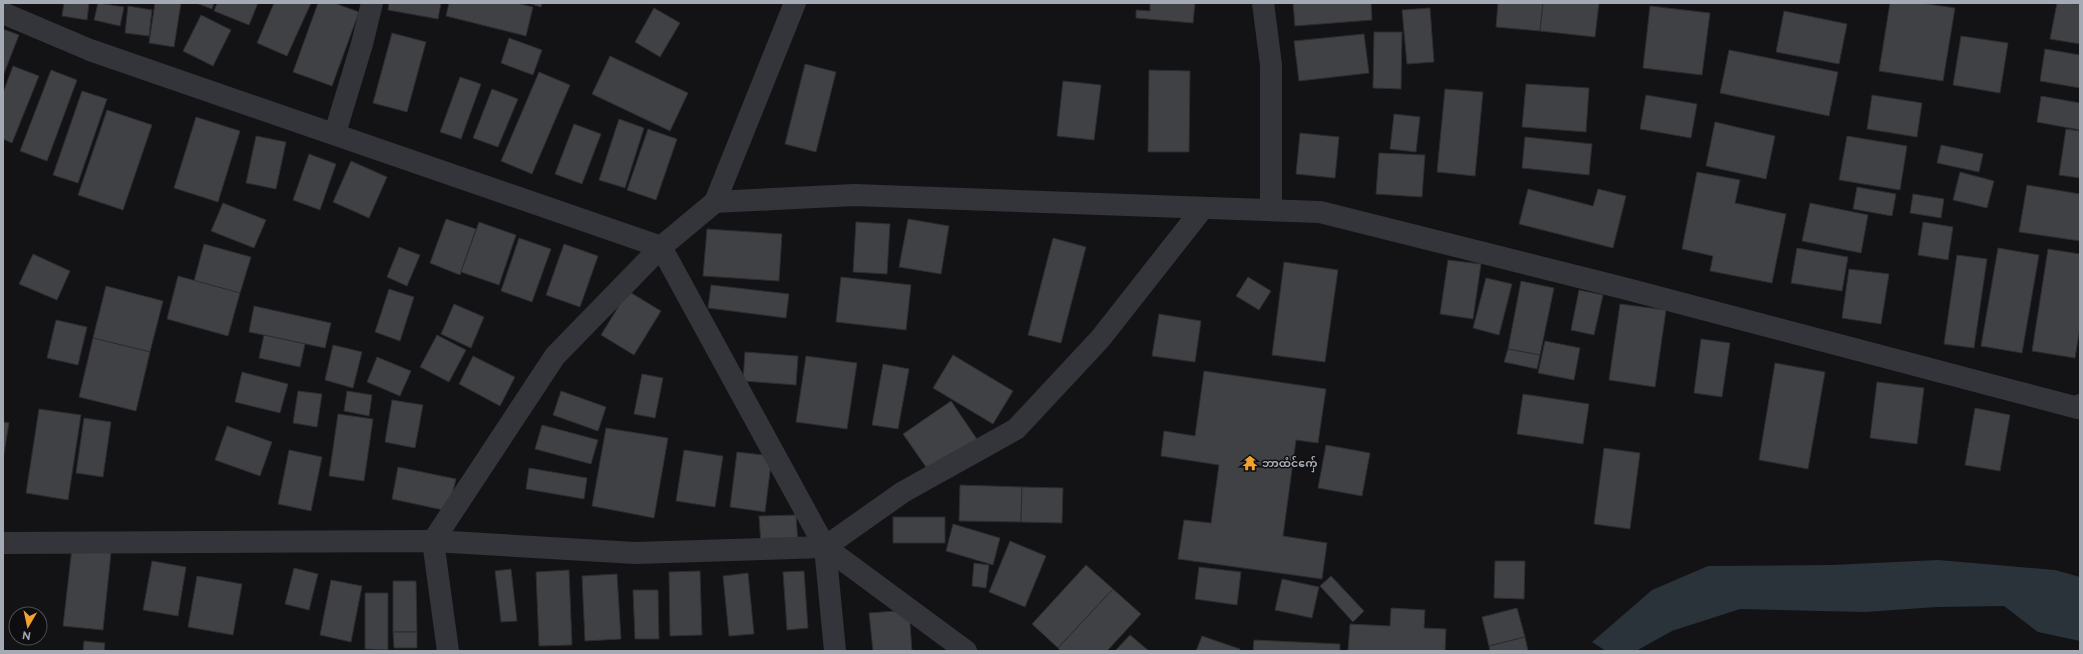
<svg xmlns="http://www.w3.org/2000/svg" width="2083" height="654" font-family="Raleway,'Noto Sans Myanmar',sans-serif">
<rect width="100%" height="100%" fill="#131315"/>
<!-- water -->
<polygon fill="#293339" points="1938,560 2055,570 2080,577 2080,641 2038,632 2004,606 1937,607 1865,612 1740,609 1672,631 1636,651 1606,651 1592,642 1652,590 1708,566 1832,565"/>
<!-- building -->
<g fill="#3f4145" stroke="#2d2d31">
<polygon points="64,3 89,3 87,20 62,16"/>
<polygon points="98,3 124,7 120,26 94,20"/>
<polygon points="155,3 181,3 174,47 149,43"/>
<polygon points="196,3 214,3 212,9"/>
<polygon points="217,3 258,3 249,25 214,11"/>
<polygon points="274,3 311,3 287,56 257,43"/>
<polygon points="318,3 334,3 359,12 332,86 293,72"/>
<polygon points="389,3 441,3 438,19 388,10"/>
<polygon points="449,3 517,3 533,7 526,36 446,16"/>
<polygon points="528,3 542,3 541,7"/>
<polygon points="1150,3 1195,3 1193,23 1136,18 1136,10 1150,11"/>
<polygon points="1293,3 1371,3 1372,20 1295,26"/>
<polygon points="1498,3 1543,3 1540,31 1496,27"/>
<polygon points="1543,3 1599,3 1595,37 1540,31"/>
<polygon points="1890,3 1921,3 1955,8 1943,81 1879,71"/>
<polygon points="2057,3 2080,4 2080,44 2050,39"/>
<polygon points="128,6 152,10 149,36 125,33"/>
<polygon points="1650,6 1710,13 1702,75 1643,68"/>
<polygon points="654,8 680,23 660,57 635,42"/>
<polygon points="1430,8 1434,62 1407,64 1402,10"/>
<polygon points="1784,11 1847,24 1839,64 1776,52"/>
<polygon points="201,15 231,30 213,66 183,51"/>
<polygon points="3,29 19,35 3,76"/>
<polygon points="1374,32 1402,32 1401,89 1373,88"/>
<polygon points="392,33 426,42 407,112 373,103"/>
<polygon points="1364,34 1369,73 1299,81 1294,41"/>
<polygon points="1961,36 2008,43 2000,93 1953,85"/>
<polygon points="509,38 542,50 533,75 501,63"/>
<polygon points="2045,49 2080,55 2080,88 2040,81"/>
<polygon points="1729,50 1838,72 1829,116 1720,93"/>
<polygon points="610,56 688,93 670,131 592,94"/>
<polygon points="805,64 836,72 816,152 785,144"/>
<polygon points="13,66 39,76 12,143 3,139 3,93"/>
<polygon points="51,70 77,80 47,161 20,151"/>
<polygon points="1149,70 1190,71 1189,152 1148,152"/>
<polygon points="539,72 570,85 532,174 501,161"/>
<polygon points="460,77 481,84 461,139 440,132"/>
<polygon points="1063,81 1101,85 1094,140 1057,136"/>
<polygon points="1526,84 1589,88 1586,132 1522,127"/>
<polygon points="492,89 518,99 498,147 473,138"/>
<polygon points="1445,89 1483,92 1475,176 1437,172"/>
<polygon points="82,91 107,99 78,183 53,175"/>
<polygon points="1646,95 1697,104 1691,138 1640,129"/>
<polygon points="1872,95 1922,103 1917,137 1867,129"/>
<polygon points="2041,96 2080,103 2080,130 2037,122"/>
<polygon points="107,110 152,125 123,210 78,195"/>
<polygon points="1394,114 1420,117 1416,152 1390,149"/>
<polygon points="196,117 240,131 218,202 174,188"/>
<polygon points="619,119 644,128 625,188 599,180"/>
<polygon points="1715,122 1775,136 1766,179 1706,166"/>
<polygon points="574,124 601,134 582,184 555,174"/>
<polygon points="648,129 677,139 656,200 627,190"/>
<polygon points="2066,129 2080,131 2080,178 2059,175"/>
<polygon points="1300,133 1339,137 1335,178 1296,174"/>
<polygon points="256,136 286,142 276,189 246,183"/>
<polygon points="1847,136 1907,146 1900,190 1839,180"/>
<polygon points="1525,137 1592,144 1589,175 1522,168"/>
<polygon points="1941,145 1983,154 1979,172 1937,163"/>
<polygon points="1379,153 1425,155 1422,197 1376,194"/>
<polygon points="309,154 336,164 320,210 293,200"/>
<polygon points="351,161 387,177 369,218 333,202"/>
<polygon points="1697,172 1740,180 1735,203 1786,214 1772,283 1710,271 1713,256 1682,249"/>
<polygon points="1960,172 1994,181 1987,208 1953,200"/>
<polygon points="2027,185 2080,194 2080,241 2019,232"/>
<polygon points="1857,187 1896,194 1892,216 1853,209"/>
<polygon points="1528,189 1593,206 1598,189 1626,196 1613,248 1519,224"/>
<polygon points="1913,194 1944,199 1941,218 1910,213"/>
<polygon points="223,203 266,220 254,248 211,231"/>
<polygon points="1810,203 1868,215 1861,253 1802,241"/>
<polygon points="446,219 476,229 460,275 430,263"/>
<polygon points="908,219 949,226 941,274 899,267"/>
<polygon points="479,222 516,235 499,285 461,272"/>
<polygon points="856,222 890,224 887,274 853,272"/>
<polygon points="1923,222 1953,227 1948,260 1918,255"/>
<polygon points="707,229 782,234 779,281 703,276"/>
<polygon points="519,238 551,249 532,302 501,291"/>
<polygon points="1053,238 1086,247 1061,343 1028,335"/>
<polygon points="204,244 251,257 240,293 194,281"/>
<polygon points="564,244 598,256 580,307 546,295"/>
<polygon points="399,247 420,255 407,286 387,277"/>
<polygon points="1797,248 1848,257 1842,291 1791,283"/>
<polygon points="1998,248 2039,255 2022,353 1981,346"/>
<polygon points="2048,249 2080,254 2080,327 2075,358 2032,351"/>
<polygon points="33,254 70,271 57,300 19,284"/>
<polygon points="1957,255 1987,259 1974,348 1944,344"/>
<polygon points="1448,260 1481,264 1473,319 1440,314"/>
<polygon points="1284,262 1338,270 1325,362 1272,355"/>
<polygon points="1849,269 1889,274 1881,324 1842,318"/>
<polygon points="178,276 240,293 228,336 167,319"/>
<polygon points="841,277 911,285 906,330 836,322"/>
<polygon points="1248,277 1271,291 1259,310 1236,296"/>
<polygon points="1486,278 1512,284 1499,335 1473,328"/>
<polygon points="1521,281 1554,288 1540,355 1508,349"/>
<polygon points="711,285 789,294 786,318 708,308"/>
<polygon points="106,286 163,301 150,352 93,338"/>
<polygon points="389,289 414,297 400,341 375,332"/>
<polygon points="1579,290 1603,295 1594,335 1571,330"/>
<polygon points="628,291 661,311 634,355 601,335"/>
<polygon points="454,304 484,317 471,348 441,334"/>
<polygon points="1620,304 1666,310 1655,387 1609,380"/>
<polygon points="254,306 331,323 325,348 249,332"/>
<polygon points="1159,314 1201,321 1195,362 1152,356"/>
<polygon points="56,320 87,327 78,365 47,358"/>
<polygon points="264,335 305,344 300,367 259,358"/>
<polygon points="437,335 466,350 449,382 420,367"/>
<polygon points="93,338 150,352 136,411 79,397"/>
<polygon points="1701,339 1730,343 1722,397 1694,393"/>
<polygon points="1545,341 1580,348 1574,380 1538,373"/>
<polygon points="333,345 362,352 353,388 325,380"/>
<polygon points="1508,349 1540,355 1537,369 1504,362"/>
<polygon points="745,352 798,356 796,385 743,381"/>
<polygon points="953,355 1013,391 993,424 933,388"/>
<polygon points="473,356 515,377 500,406 459,384"/>
<polygon points="806,356 857,363 847,429 796,422"/>
<polygon points="377,357 411,371 400,396 367,382"/>
<polygon points="1775,363 1825,372 1808,469 1759,460"/>
<polygon points="883,364 909,369 898,429 872,425"/>
<polygon points="1204,371 1326,389 1318,443 1296,440 1283,536 1327,543 1322,579 1178,559 1184,520 1211,523 1219,465 1161,456 1164,431 1195,436"/>
<polygon points="242,372 288,384 280,413 235,402"/>
<polygon points="642,374 663,378 655,418 634,414"/>
<polygon points="1877,382 1924,388 1917,444 1870,438"/>
<polygon points="298,391 322,394 317,427 293,423"/>
<polygon points="347,391 372,395 369,416 344,411"/>
<polygon points="561,391 606,407 598,431 553,415"/>
<polygon points="1523,394 1589,404 1583,444 1517,434"/>
<polygon points="392,400 423,405 415,448 385,442"/>
<polygon points="951,401 981,445 933,477 903,434"/>
<polygon points="1975,408 2010,415 2000,471 1965,465"/>
<polygon points="39,409 81,415 68,500 26,493"/>
<polygon points="338,414 373,419 364,481 329,476"/>
<polygon points="84,418 111,422 103,477 76,473"/>
<polygon points="3,422 9,423 3,459"/>
<polygon points="542,425 598,440 591,464 535,449"/>
<polygon points="227,426 272,442 260,476 215,460"/>
<polygon points="606,428 668,438 654,518 592,506"/>
<polygon points="1326,445 1370,453 1362,496 1318,488"/>
<polygon points="1604,448 1640,453 1630,529 1594,524"/>
<polygon points="289,450 322,457 311,511 278,504"/>
<polygon points="684,450 723,456 715,507 676,501"/>
<polygon points="737,452 772,456 765,512 730,507"/>
<polygon points="398,467 456,479 448,511 392,499"/>
<polygon points="529,468 587,478 584,499 526,489"/>
<polygon points="960,485 1022,487 1021,522 959,521"/>
<polygon points="1022,487 1063,488 1062,523 1021,522"/>
<polygon points="796,515 798,544 761,545 759,516"/>
<rect x="893" y="517" width="52" height="26"/>
<polygon points="953,524 1000,538 993,565 946,551"/>
<polygon points="1010,541 1046,556 1025,607 989,592"/>
<polygon points="72,548 111,553 103,630 63,626"/>
<polygon points="152,561 186,567 178,616 143,610"/>
<polygon points="1495,561 1525,561 1524,599 1494,598"/>
<polygon points="974,563 989,565 986,588 972,586"/>
<polygon points="1086,565 1113,589 1058,648 1032,624"/>
<polygon points="1199,567 1241,572 1237,605 1195,599"/>
<polygon points="294,568 318,574 309,610 285,604"/>
<polygon points="511,569 517,621 501,622 495,571"/>
<polygon points="569,570 572,645 539,646 536,572"/>
<polygon points="700,571 702,635 670,636 669,572"/>
<polygon points="804,571 808,628 787,630 783,572"/>
<polygon points="748,573 754,634 729,636 723,576"/>
<polygon points="617,574 621,639 585,641 582,576"/>
<polygon points="197,576 242,584 233,635 188,627"/>
<polygon points="1331,576 1364,611 1353,622 1320,586"/>
<polygon points="1282,579 1319,587 1312,618 1275,610"/>
<polygon points="331,580 362,586 351,642 320,635"/>
<polygon points="393,581 416,581 417,632 393,632"/>
<polygon points="1113,589 1141,614 1107,651 1061,651 1058,648"/>
<polygon points="633,590 658,590 659,639 635,639"/>
<polygon points="365,593 388,593 388,650 365,649"/>
<polygon points="1391,608 1425,610 1424,628 1446,629 1445,651 1348,651 1350,624 1390,626"/>
<polygon points="1517,608 1525,637 1489,646 1482,617"/>
<polygon points="909,610 912,651 873,651 869,613"/>
<polygon points="393,632 417,632 417,648 394,648"/>
<polygon points="1130,635 1149,651 1115,651"/>
<polygon points="1202,636 1240,649 1239,651 1196,651"/>
<polygon points="1525,637 1528,651 1490,651 1489,646"/>
<polygon points="1254,640 1340,644 1340,651 1253,651"/>
<polygon points="84,641 105,643 104,651 83,651"/>
</g>
<g fill="none" stroke-linecap="round" stroke-linejoin="round">
<!-- minor -->
<g stroke="#34353a" stroke-width="22">
<polyline points="1263,3 1271,65 1271,210"/>
<polyline points="3,13 90,50 661,247 825,547 835,651"/>
<polyline points="335,133 362,44 372,3"/>
<polyline points="715,202 854,195 1320,212 1623,288 2078,408 2080,405"/>
<polyline points="3,543 433,541 635,553 825,547 903,492 1016,429 1100,339 1203,208"/>
<polyline points="825,547 966,651"/>
<polyline points="448,651 433,541 555,356 661,247 715,202 795,3"/>
</g>
</g>
<!-- icons -->
<defs>
<g id="temple-bare" transform="scale(1.2)"><path d="M0-6L5-2H3V0L6.5 2.5H4V6H1.5V3h-3V6H-4V2.5H-6.5L-3 0V-2H-5Z" fill="#f3a22d" stroke="#0e0e10" stroke-width="2.5" paint-order="stroke"/></g>
</defs>
<g fill-rule="evenodd">
<use href="#temple-bare" x="1250" y="463"/>
</g>
<g text-anchor="middle" stroke-width="3" stroke-linejoin="round" paint-order="stroke">
<!-- poi labels -->
<g font-size="11" font-weight="bold" fill="#a5abb5" stroke="#0e0e10" text-anchor="start">
<text x="1262" y="467">ဘာထံင်ကှ်ေ</text>
</g>
</g>
<!-- border -->
<rect width="2083" height="654" fill="none" stroke="#a5abb5" stroke-width="8"/>
<!-- north arrow -->
<g transform="translate(28 626) rotate(189)"><circle r="19" fill="#0e0e10" stroke="#4a4d52"/>
<path d="M0-3L7 15L0 10L-7 15Z" fill="#f3a22d"/>
<text y="-6" font-size="11" font-weight="bold" text-anchor="middle" fill="#a5abb5">N</text>
</g>
</svg>
